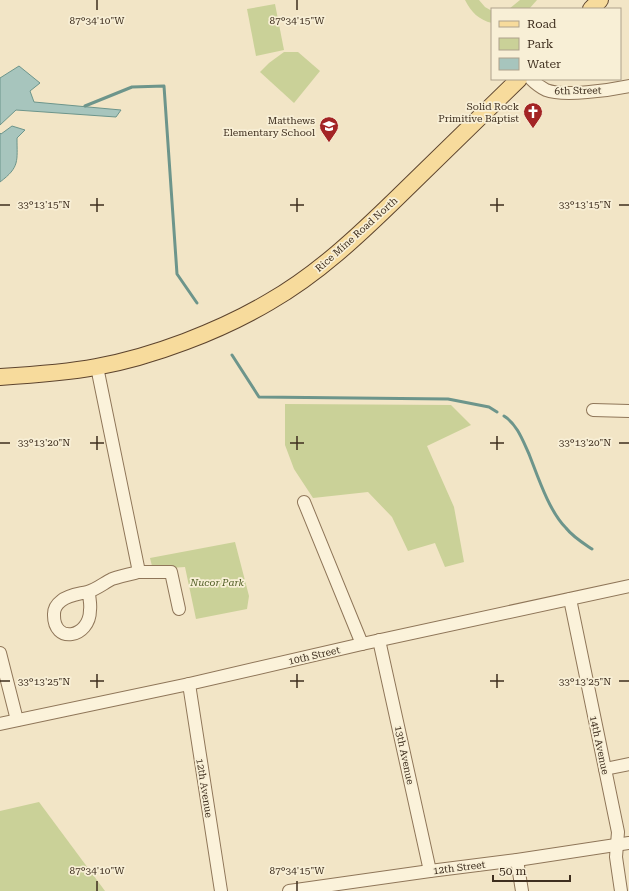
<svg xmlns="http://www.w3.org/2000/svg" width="629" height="891" font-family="'Roboto Serif',serif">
<rect width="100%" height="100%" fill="#f2e5c6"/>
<!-- green -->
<g fill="#cad198">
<path d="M465,0H479L485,7L492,11V23C479,20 471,12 465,0Z"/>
<polygon points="520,0 537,0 529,9 509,9"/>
<polygon points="275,4 284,50 256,56 247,9"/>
<polygon points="284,52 298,52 320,71 294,103 260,72 269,63"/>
<polygon points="285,404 451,405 471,425 427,446 454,507 464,562 445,567 435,543 408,551 392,517 368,492 313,498 294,469 285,445"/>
<polygon points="235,542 249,596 247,609 196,619 185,567 155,569 152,566 150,558"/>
<polygon points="39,802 105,891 0,891 0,811"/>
</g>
<!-- water -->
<g fill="#a7c5bd" stroke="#6d958b">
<polygon points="19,66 40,83 30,91 34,102 121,110 116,117 16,110 0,125 0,78"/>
<path d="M12,126L25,130L17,138C17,161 20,167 0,182V133L1,134Z"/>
</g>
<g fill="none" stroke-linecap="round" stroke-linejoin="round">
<!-- stream -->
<g stroke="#6d958b" stroke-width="3">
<polyline points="85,106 132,87 164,86 177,274 197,303"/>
<polyline points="232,355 259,397 448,399 489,407 497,412"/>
<path d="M504,416C517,424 523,441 529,454C538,477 549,511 566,528C573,537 583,543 592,549"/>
</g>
<!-- minor casing -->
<g stroke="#8f7659" stroke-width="14">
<g id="minor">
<path d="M531,79C535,83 540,87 546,90C564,97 610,90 629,86"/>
<polyline points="593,410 629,411"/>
<polyline points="304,502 362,644"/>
<polyline points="139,572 171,572 179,609"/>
<path d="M89,592C89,598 91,604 90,610C90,638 53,645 54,614C54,609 57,604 61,601C68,595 79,594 87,592C96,590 104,583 112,579C120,576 130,574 139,572L97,367"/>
<polyline points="570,599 618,832 616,857 621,891"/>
<polyline points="379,640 430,871"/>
<polyline points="0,653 17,720"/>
<polyline points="189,684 221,891"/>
<polyline points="0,724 189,684 362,644 629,586"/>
<polyline points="605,769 629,764"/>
<polyline points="517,860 522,891"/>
<polyline points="289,891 430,871 517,860 629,843"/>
</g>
</g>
<!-- major casing -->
<g stroke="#5d442e" stroke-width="18">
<g id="major">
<polyline points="591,9 600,0"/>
<path d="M0,377C32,375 64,373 96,367C152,357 220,331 269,302C318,274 359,235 399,196C439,157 479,118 519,79"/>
</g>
</g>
<!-- minor -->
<use href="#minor" stroke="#fbf2da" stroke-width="12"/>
<!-- major -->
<use href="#major" stroke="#f7db9c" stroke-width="16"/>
</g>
<!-- ticks -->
<path fill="none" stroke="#3e2e1e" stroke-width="1.5" d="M97,0V10M297,0V10M97,198V212M297,198V212M497,198V212M0,205H10M90,205H104M290,205H304M490,205H504M619,205H629M97,436V450M297,436V450M497,436V450M0,443H10M90,443H104M290,443H304M490,443H504M619,443H629M97,674V688M297,674V688M497,674V688M0,681H10M90,681H104M290,681H304M490,681H504M619,681H629M97,881V891M297,881V891"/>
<!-- icons -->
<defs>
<g id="church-pin" transform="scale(1)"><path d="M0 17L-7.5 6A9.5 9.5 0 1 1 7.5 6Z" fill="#a32425" stroke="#f8efd6"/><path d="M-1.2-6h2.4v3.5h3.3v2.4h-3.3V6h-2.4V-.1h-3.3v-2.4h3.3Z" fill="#fff"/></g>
<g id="school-pin" transform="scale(1)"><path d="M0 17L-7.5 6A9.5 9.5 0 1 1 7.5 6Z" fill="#a32425" stroke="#f8efd6"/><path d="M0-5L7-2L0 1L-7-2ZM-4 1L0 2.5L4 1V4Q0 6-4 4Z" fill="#fff"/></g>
</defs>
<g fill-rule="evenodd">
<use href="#church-pin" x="533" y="112"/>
<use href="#school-pin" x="329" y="126"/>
</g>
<g text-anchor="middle" stroke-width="3.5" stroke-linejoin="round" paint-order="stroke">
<!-- street labels -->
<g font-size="10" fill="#3e2e1e" stroke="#f8efd6">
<text transform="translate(578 90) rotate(-1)" y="4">6th Street</text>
<text transform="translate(356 234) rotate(-42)" y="4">Rice Mine Road North</text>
<text transform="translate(314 655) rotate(-13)" y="4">10th Street</text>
<text transform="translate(600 745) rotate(78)" y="4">14th Avenue</text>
<text transform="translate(405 755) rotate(78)" y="4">13th Avenue</text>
<text transform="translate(205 788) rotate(81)" y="4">12th Avenue</text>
<text transform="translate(459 867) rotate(-7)" y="4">12th Street</text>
</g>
<!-- poi labels -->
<g font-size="10" fill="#3e2e1e" stroke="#f8efd6" text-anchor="end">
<text x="519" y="110">Solid Rock<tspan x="519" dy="12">Primitive Baptist</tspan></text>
<text x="315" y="124">Matthews<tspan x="315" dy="12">Elementary School</tspan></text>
</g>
<!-- park labels -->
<g font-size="10" font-style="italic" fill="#4e5c23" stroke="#f8efd6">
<text x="217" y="586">Nucor Park</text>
</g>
</g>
<g font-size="10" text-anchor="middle" fill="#3e2e1e" stroke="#f8efd6" stroke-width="3.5" stroke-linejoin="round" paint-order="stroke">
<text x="97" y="24">87°34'10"W</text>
<text x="297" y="24">87°34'15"W</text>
<text x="585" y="208">33°13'15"N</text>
<text x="44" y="208">33°13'15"N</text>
<text x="585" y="446">33°13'20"N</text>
<text x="44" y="446">33°13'20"N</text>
<text x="585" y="685">33°13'25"N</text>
<text x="44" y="685">33°13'25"N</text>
<text x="97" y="874">87°34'10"W</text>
<text x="297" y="874">87°34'15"W</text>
</g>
<!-- legend -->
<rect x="491" y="8" width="130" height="72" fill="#f8efd6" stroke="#aea28c"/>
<rect x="499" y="21" width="20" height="6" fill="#f7db9c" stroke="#aea28c"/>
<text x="527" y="28" font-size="12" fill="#3e2e1e">Road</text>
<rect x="499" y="38" width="20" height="12" fill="#cad198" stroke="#aea28c"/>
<text x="527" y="48" font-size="12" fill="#3e2e1e">Park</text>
<rect x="499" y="58" width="20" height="12" fill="#a7c5bd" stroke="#aea28c"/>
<text x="527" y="68" font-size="12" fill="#3e2e1e">Water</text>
<!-- scale -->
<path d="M493 875v6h77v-6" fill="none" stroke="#3e2e1e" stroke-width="2"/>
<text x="499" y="875" font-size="12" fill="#3e2e1e" stroke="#f8efd6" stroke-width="3" paint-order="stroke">50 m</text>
</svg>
